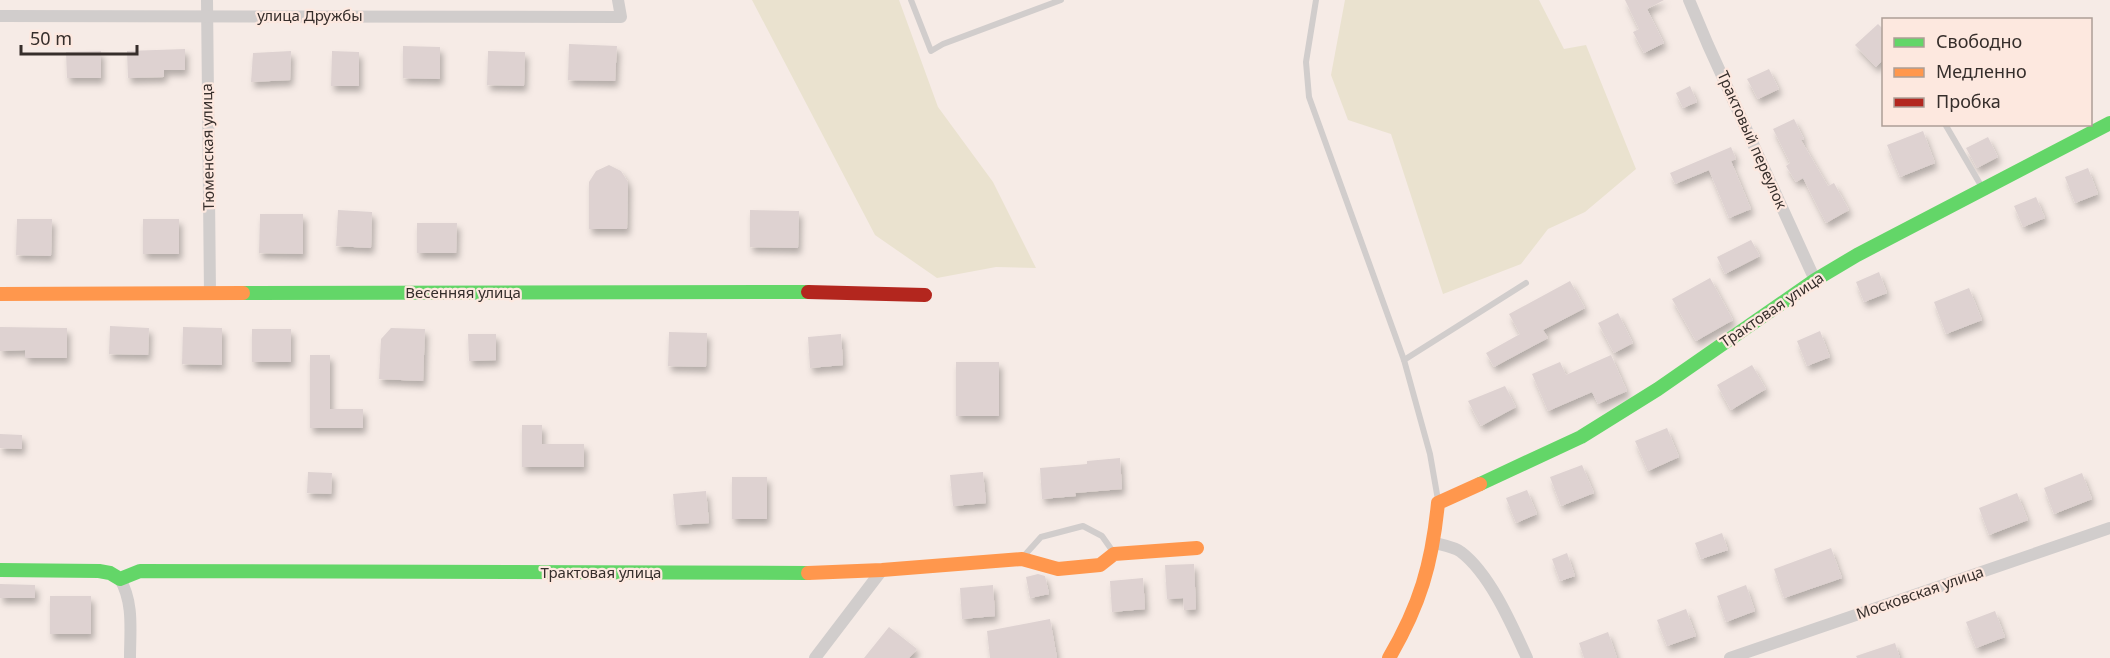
<svg xmlns="http://www.w3.org/2000/svg" width="2110" height="658" font-family="'Noto Sans',sans-serif">
<defs>
<filter id="shadow"><feDropShadow dx="3" dy="5.5" stdDeviation="3" flood-color="#0004"/></filter>
</defs>
<rect width="100%" height="100%" fill="#f6ebe6"/>
<!-- green -->
<g fill="#eae2cf">
<polygon points="752,0 899,0 938,107 993,182 1036,268 996,267 937,278 875,235"/>
<polygon points="1345,0 1539,0 1564,49 1586,45 1636,169 1585,212 1548,229 1521,264 1443,294 1391,134 1348,120 1331,75"/>
</g>
<!-- building -->
<g fill="#ded2d1" filter="url(#shadow)">
<polygon points="1625,0 1664,0 1647,9 1664,43 1644,53 1633,32 1639,29"/>
<polygon points="1878,24 1884,30 1884,59 1876,67 1855,45"/>
<polygon points="569,44 617,46 615,81 568,80"/>
<polygon points="403,46 440,47 440,79 403,78"/>
<polygon points="185,49 185,70 164,70 164,77 128,78 127,51"/>
<polygon points="101,51 101,78 67,78 66,52"/>
<polygon points="291,51 290,80 251,82 253,53"/>
<polygon points="332,51 359,52 359,86 331,86"/>
<polygon points="488,51 525,52 524,86 487,85"/>
<polygon points="1769,69 1779,89 1758,99 1747,79"/>
<polygon points="1690,86 1697,102 1683,108 1676,93"/>
<polygon points="1794,119 1804,139 1801,140 1828,186 1834,183 1849,210 1826,223 1803,178 1796,182 1786,166 1790,163 1773,129"/>
<polygon points="1923,131 1935,163 1900,177 1887,145"/>
<polygon points="1988,137 1998,157 1977,168 1966,148"/>
<polygon points="1731,147 1736,159 1731,161 1751,209 1729,218 1709,170 1675,184 1670,173"/>
<polygon points="609,165 621,171 628,182 627,229 589,229 589,182 596,171"/>
<polygon points="2088,168 2098,194 2075,203 2065,177"/>
<polygon points="2036,197 2045,218 2023,227 2014,206"/>
<polygon points="338,210 372,212 371,248 336,246"/>
<polygon points="750,210 799,211 798,248 750,247"/>
<polygon points="260,214 303,214 303,254 259,253"/>
<polygon points="17,219 52,219 51,256 16,255"/>
<rect x="143" y="219" width="36" height="35"/>
<polygon points="417,223 457,223 456,253 417,253"/>
<polygon points="1751,240 1760,256 1725,274 1717,257"/>
<polygon points="1879,272 1887,293 1864,302 1856,282"/>
<polygon points="1710,278 1733,320 1696,341 1672,299"/>
<polygon points="1570,281 1585,308 1543,330 1548,338 1494,367 1486,353 1520,334 1509,314"/>
<polygon points="1969,288 1982,320 1946,334 1934,302"/>
<polygon points="1618,313 1633,343 1614,353 1598,323"/>
<polygon points="110,326 149,328 148,355 109,354"/>
<polygon points="0,327 67,328 67,358 25,358 25,350 0,351"/>
<polygon points="183,327 222,328 222,365 182,364"/>
<polygon points="391,328 425,329 423,381 379,379 381,339"/>
<rect x="252" y="329" width="39" height="33"/>
<polygon points="1820,331 1830,357 1807,366 1797,341"/>
<polygon points="669,332 707,333 706,367 668,366"/>
<polygon points="468,334 496,334 496,360 469,361"/>
<polygon points="841,334 843,365 810,368 808,337"/>
<polygon points="310,355 330,355 330,409 363,409 363,428 310,428"/>
<polygon points="1611,355 1627,391 1598,404 1592,392 1548,411 1532,374 1560,362 1566,375"/>
<rect x="956" y="362" width="43" height="54"/>
<polygon points="1752,365 1766,389 1731,410 1717,385"/>
<polygon points="1505,386 1516,407 1481,426 1468,401"/>
<polygon points="522,425 542,425 542,444 584,444 584,467 522,467"/>
<polygon points="1667,428 1679,457 1648,471 1635,441"/>
<polygon points="0,434 22,435 22,449 0,448"/>
<polygon points="1120,458 1122,489 1075,493 1076,496 1042,499 1040,468 1087,464 1087,461"/>
<polygon points="1582,465 1594,493 1561,506 1550,477"/>
<polygon points="308,472 332,473 331,494 307,493"/>
<polygon points="983,472 986,503 953,506 950,475"/>
<polygon points="2082,473 2092,499 2054,514 2044,488"/>
<rect x="732" y="477" width="35" height="42"/>
<polygon points="1527,490 1537,514 1516,523 1506,498"/>
<polygon points="706,491 709,523 676,525 673,494"/>
<polygon points="2017,493 2028,520 1989,535 1979,508"/>
<polygon points="1722,533 1728,550 1701,559 1695,543"/>
<polygon points="1831,548 1842,578 1784,598 1774,569"/>
<polygon points="1567,553 1575,576 1560,581 1552,559"/>
<polygon points="1194,564 1196,609 1184,610 1183,598 1167,599 1165,565"/>
<polygon points="1038,574 1045,576 1049,594 1030,598 1026,577"/>
<polygon points="1143,578 1145,609 1112,612 1110,581"/>
<polygon points="0,584 35,585 35,598 0,598"/>
<polygon points="993,585 995,616 962,619 960,588"/>
<polygon points="1746,585 1755,611 1726,622 1717,596"/>
<rect x="50" y="596" width="41" height="38"/>
<polygon points="1686,609 1696,636 1667,646 1657,620"/>
<polygon points="1995,611 2005,637 1976,648 1966,622"/>
<polygon points="1050,619 1057,658 990,658 987,631"/>
<polygon points="889,627 917,649 909,658 864,658"/>
<polygon points="1608,632 1617,658 1584,658 1579,643"/>
<polygon points="1895,643 1900,658 1857,658 1856,656"/>
</g>
<g fill="none" stroke-linecap="round" stroke-linejoin="round">
<!-- lane -->
<g stroke="#d1cdcc" stroke-width="6">
<polyline points="911,0 931,51 943,44 1061,0"/>
<polyline points="1316,0 1306,62 1309,97 1404,360 1430,454 1438,500"/>
<polyline points="1945,124 1983,189"/>
<polyline points="1404,360 1526,283"/>
<polyline points="1023,557 1041,537 1083,526 1102,536 1114,553"/>
</g>
<!-- street -->
<g stroke="#d1cdcc" stroke-width="12">
<polyline points="207,0 210,294"/>
<polyline points="1689,0 1708,45 1815,280"/>
<polyline points="0,16 621,17 618,0"/>
<path d="M1435,543C1443,545 1455,547 1461,552C1490,574 1512,625 1527,658"/>
<path d="M120,579C134,603 130,631 130,658"/>
<polyline points="815,658 882,570"/>
<polyline points="1730,658 2110,528"/>
</g>
<!-- fast -->
<g stroke="#63d668" stroke-width="14">
<polyline points="243,293 808,292"/>
<polyline points="1480,484 1581,437 1658,389 1815,280 1857,255 2110,123"/>
<polyline points="0,570 99,571 110,573 120,579 140,571 808,573"/>
</g>
<!-- slow -->
<g stroke="#ff974d" stroke-width="14">
<polyline points="0,294 243,293"/>
<polyline points="808,573 882,570 1022,559 1058,569 1100,565 1114,554 1197,548"/>
<path d="M1389,658C1420,605 1432,564 1438,503L1480,484"/>
</g>
<!-- jam -->
<polyline stroke="#b3261e" stroke-width="14" points="808,292 925,295"/>
</g>
<g text-anchor="middle" stroke-width="4.5" stroke-linejoin="round" paint-order="stroke">
<!-- street labels -->
<g font-size="15" fill="#362e2b" stroke="#fde8df">
<text x="310" y="21">улица Дружбы</text>
<text transform="translate(1752 140) rotate(66)" y="5">Трактовый переулок</text>
<text transform="translate(208 147) rotate(-91)" y="5">Тюменская улица</text>
<text x="463" y="298">Весенняя улица</text>
<text transform="translate(1772 310) rotate(-34)" y="5">Трактовая улица</text>
<text x="601" y="578">Трактовая улица</text>
<text transform="translate(1920 593) rotate(-19)" y="5">Московская улица</text>
</g>
</g>
<!-- legend -->
<rect x="1882" y="18" width="210" height="108" fill="#fde8df" stroke="#ad9e97" stroke-width="1.5"/>
<rect x="1894" y="38" width="30" height="9" fill="#63d668" stroke="#ad9e97" stroke-width="1.5"/>
<text x="1936" y="48" font-size="18" fill="#362e2b">Свободно</text>
<rect x="1894" y="68" width="30" height="9" fill="#ff974d" stroke="#ad9e97" stroke-width="1.5"/>
<text x="1936" y="78" font-size="18" fill="#362e2b">Медленно</text>
<rect x="1894" y="98" width="30" height="9" fill="#b3261e" stroke="#ad9e97" stroke-width="1.5"/>
<text x="1936" y="108" font-size="18" fill="#362e2b">Пробка</text>
<!-- scale -->
<path d="M21 45v9h116v-9" fill="none" stroke="#362e2b" stroke-width="3"/>
<text x="30" y="45" font-size="18" fill="#362e2b" stroke="#fde8df" stroke-width="4.5" paint-order="stroke">50 m</text>
</svg>
